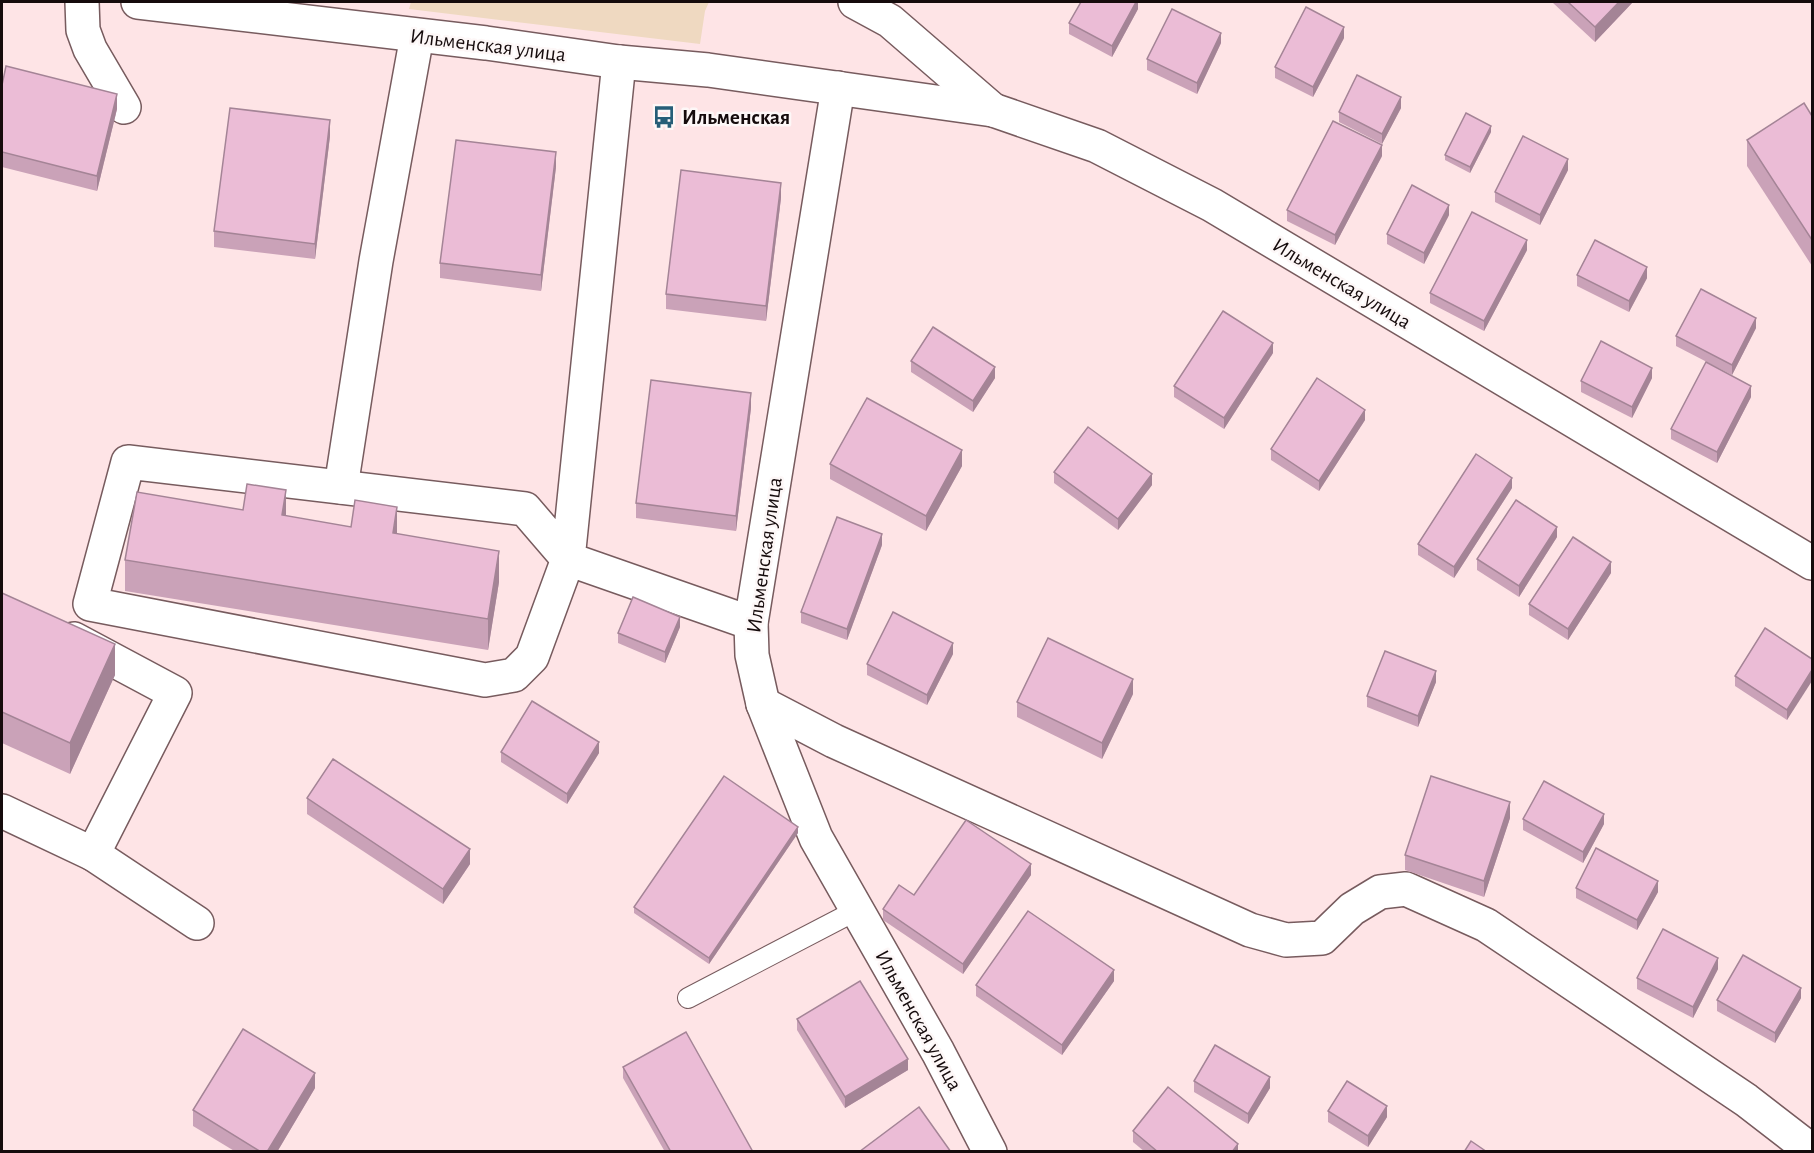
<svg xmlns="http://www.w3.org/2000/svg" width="1814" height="1153" font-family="'Alegreya Sans',sans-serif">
<rect width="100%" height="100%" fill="#fee4e6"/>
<!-- green -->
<polygon fill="#efd9c1" points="411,2 709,2 705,11 700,44 409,9"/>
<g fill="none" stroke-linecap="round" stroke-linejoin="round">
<!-- service casing -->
<g stroke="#775b5e" stroke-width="22">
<polyline id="service" points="688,998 857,910"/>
</g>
<!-- minor casing -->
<g stroke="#775b5e" stroke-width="36">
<g id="minor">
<polyline points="82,2 83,30 90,49 124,107"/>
<polyline points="855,2 890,21 993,110"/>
<polyline points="619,62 568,559 532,657 514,675 485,680 90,604 128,462 525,509 568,559 751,623"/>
<polyline points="838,88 751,623 752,655 763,704 816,838 938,1052 990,1152"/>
<polyline points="341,487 376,261 417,36"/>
<polyline points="763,704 834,741 1250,930 1286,940 1322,938 1352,909 1380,892 1406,889 1486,925 1746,1100 1812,1151"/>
<polyline points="2,811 93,854 175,693 74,639"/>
<polyline points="93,854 197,923"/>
</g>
</g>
<!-- secondary casing -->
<g stroke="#775b5e" stroke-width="36">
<polyline id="secondary" points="138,2 486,43 619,62 708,70 993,110 1097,146 1212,205 1812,563"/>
</g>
<!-- service -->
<use href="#service" stroke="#fff" stroke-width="20"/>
<!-- minor -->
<use href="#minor" stroke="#fff" stroke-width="33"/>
<!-- secondary -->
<use href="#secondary" stroke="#fff" stroke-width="33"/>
</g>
<!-- wall -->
<g fill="#caa2b8">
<polygon points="1138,2 1138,9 1112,57 1069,34 1069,23"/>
<polygon points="1552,2 1632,2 1632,3 1595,42"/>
<polygon points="1344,38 1313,97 1275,78 1275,67"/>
<polygon points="1221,43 1197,94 1147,70 1147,59"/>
<polygon points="2,85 117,109 97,191 2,167"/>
<polygon points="1401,108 1382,144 1339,122 1339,112"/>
<polygon points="1812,116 1812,266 1747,166 1747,140"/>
<polygon points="1491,132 1470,173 1445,160 1445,155"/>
<polygon points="330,136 315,259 214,247 214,231"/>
<polygon points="1382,156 1335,245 1287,221 1287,210"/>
<polygon points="556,167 541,291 440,278 440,263"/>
<polygon points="1568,170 1540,225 1495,202 1495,192"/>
<polygon points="781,198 766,321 666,309 666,294"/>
<polygon points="1449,215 1424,264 1387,244 1387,234"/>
<polygon points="1527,250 1484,331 1430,303 1430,293"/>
<polygon points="1577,275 1647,278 1629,312 1577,286"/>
<polygon points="1756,328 1732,375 1676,346 1676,336"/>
<polygon points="1273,353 1224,429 1174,397 1174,386"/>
<polygon points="911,361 995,378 973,412 911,372"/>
<polygon points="1652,378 1632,418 1581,392 1581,381"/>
<polygon points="1751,397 1717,463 1671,439 1671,429"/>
<polygon points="751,408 736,531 636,518 636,503"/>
<polygon points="1365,420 1319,491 1271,460 1271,449"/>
<polygon points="830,464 962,466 926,531 830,479"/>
<polygon points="1054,472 1152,485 1118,530 1054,483"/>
<polygon points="1512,488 1454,578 1418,555 1418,544"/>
<polygon points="243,510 397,534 499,582 488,650 125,591 125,560"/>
<polygon points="1557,537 1519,597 1477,570 1477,559"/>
<polygon points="882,545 847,640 801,623 801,612"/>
<polygon points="1611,573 1568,640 1529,615 1529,604"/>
<polygon points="2,593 115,675 70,774 2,743"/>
<polygon points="680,627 665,663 618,643 618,633"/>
<polygon points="953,654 927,705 867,675 867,664"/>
<polygon points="1812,659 1787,720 1735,686 1735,676"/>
<polygon points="1436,682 1418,727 1367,707 1367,696"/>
<polygon points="1133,694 1102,759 1017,717 1017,702"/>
<polygon points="501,752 599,753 567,804 501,762"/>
<polygon points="307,798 470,864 443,904 307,814"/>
<polygon points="1510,818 1484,897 1405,870 1405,855"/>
<polygon points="1523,819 1604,824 1583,863 1523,830"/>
<polygon points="798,833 709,964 634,913 634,907"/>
<polygon points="1031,875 963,974 883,920 883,909 914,895"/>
<polygon points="1576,888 1658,892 1637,930 1576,898"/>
<polygon points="1718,969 1693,1018 1637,989 1637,978"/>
<polygon points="1114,981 1062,1055 976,996 976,985"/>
<polygon points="1801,998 1775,1043 1717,1011 1717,1000"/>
<polygon points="797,1019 908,1070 845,1108 797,1030"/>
<polygon points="623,1067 753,1152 665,1152 623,1078"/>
<polygon points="1194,1081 1270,1088 1248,1124 1194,1092"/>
<polygon points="315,1088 277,1152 236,1152 193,1126 193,1110"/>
<polygon points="1328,1111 1387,1117 1368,1147 1328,1122"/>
<polygon points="1133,1131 1238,1152 1145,1152 1133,1142"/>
</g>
<!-- shaded-wall -->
<g fill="#a48496">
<polygon points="1136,2 1138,2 1138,9 1112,57 1112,46"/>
<polygon points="1619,2 1632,2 1632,3 1595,42 1595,27"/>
<polygon points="1344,27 1344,38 1313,97 1313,87"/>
<polygon points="1221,33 1221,43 1197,94 1197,83"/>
<polygon points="117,94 117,109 97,191 97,176"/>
<polygon points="1401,97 1401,108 1382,144 1382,134"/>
<polygon points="330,120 330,136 315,259 315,244"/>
<polygon points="1491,126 1491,132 1470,173 1470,167"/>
<polygon points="1382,145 1382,156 1335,245 1335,235"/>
<polygon points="556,152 556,167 541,291 541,275"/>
<polygon points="1568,159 1568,170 1540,225 1540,215"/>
<polygon points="781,183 781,198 766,321 766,306"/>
<polygon points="1449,205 1449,215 1424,264 1424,253"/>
<polygon points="1527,240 1527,250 1484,331 1484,321"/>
<polygon points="1647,267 1647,278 1629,312 1629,301"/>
<polygon points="1756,318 1756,328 1732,375 1732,365"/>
<polygon points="1273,343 1273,353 1224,429 1224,418"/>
<polygon points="995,367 995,378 973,412 973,401"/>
<polygon points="1652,368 1652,378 1632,418 1632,407"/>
<polygon points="1751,386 1751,397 1717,463 1717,452"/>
<polygon points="751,393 751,408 736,531 736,516"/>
<polygon points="1365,410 1365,420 1319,491 1319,481"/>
<polygon points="962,450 962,466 926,531 926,516"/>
<polygon points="1152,474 1152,485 1118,530 1118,519"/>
<polygon points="1512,478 1512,488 1454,578 1454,567"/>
<polygon points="286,490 286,521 282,515"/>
<polygon points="397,507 397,538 393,533"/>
<polygon points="1557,527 1557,537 1519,597 1519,586"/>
<polygon points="882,534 882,545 847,640 847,629"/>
<polygon points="499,551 499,582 488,650 488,619"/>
<polygon points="1611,562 1611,573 1568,640 1568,629"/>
<polygon points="680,617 680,627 665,663 665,652"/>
<polygon points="953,643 953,654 927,705 927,695"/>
<polygon points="115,644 115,675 70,774 70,743"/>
<polygon points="1812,670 1812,681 1787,720 1787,710"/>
<polygon points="1436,671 1436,682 1418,727 1418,716"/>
<polygon points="1133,679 1133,694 1102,759 1102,743"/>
<polygon points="599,742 599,753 567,804 567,794"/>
<polygon points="1510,802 1510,818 1484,897 1484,881"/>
<polygon points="1604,814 1604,824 1583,863 1583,852"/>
<polygon points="798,827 798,833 709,964 709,958"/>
<polygon points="470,849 470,864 443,904 443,889"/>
<polygon points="1031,864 1031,875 963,974 963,964"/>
<polygon points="1658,881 1658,892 1637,930 1637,920"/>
<polygon points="1718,958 1718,969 1693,1018 1693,1007"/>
<polygon points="1114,970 1114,981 1062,1055 1062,1045"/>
<polygon points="1801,988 1801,998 1775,1043 1775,1033"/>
<polygon points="908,1059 908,1070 845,1108 845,1097"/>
<polygon points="315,1073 315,1088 277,1152 267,1152"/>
<polygon points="1270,1077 1270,1088 1248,1124 1248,1114"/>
<polygon points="1387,1106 1387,1117 1368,1147 1368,1136"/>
<polygon points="1238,1144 1238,1152 1232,1152"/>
</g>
<!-- building -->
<g fill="#ebbcd6" stroke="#a48496" stroke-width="1.5">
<polygon points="1081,2 1136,2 1112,46 1069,23"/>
<polygon points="1568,2 1619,2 1595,27"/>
<polygon points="1306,7 1344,27 1313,87 1275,67"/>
<polygon points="1172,9 1221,33 1197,83 1147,59"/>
<polygon points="6,66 117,94 97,176 2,152 2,85"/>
<polygon points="1357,75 1401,97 1382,134 1339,112"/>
<polygon points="1804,103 1812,116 1812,240 1747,140"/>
<polygon points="230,108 330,120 315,244 214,231"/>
<polygon points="1466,113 1491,126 1470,167 1445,155"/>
<polygon points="1333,121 1382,145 1335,235 1287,210"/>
<polygon points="1523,136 1568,159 1540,215 1495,192"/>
<polygon points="456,140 556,152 541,275 440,263"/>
<polygon points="681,170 781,183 766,306 666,294"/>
<polygon points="1412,185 1449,205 1424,253 1387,234"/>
<polygon points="1472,212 1527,240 1484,321 1430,293"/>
<polygon points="1595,240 1647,267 1629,301 1577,275"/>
<polygon points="1701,289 1756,318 1732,365 1676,336"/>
<polygon points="1223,311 1273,343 1224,418 1174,386"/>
<polygon points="933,327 995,367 973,401 911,361"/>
<polygon points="1601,341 1652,368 1632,407 1581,381"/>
<polygon points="1706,362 1751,386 1717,452 1671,429"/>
<polygon points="1317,378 1365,410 1319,481 1271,449"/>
<polygon points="651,380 751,393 736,516 636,503"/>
<polygon points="867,398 962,450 926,516 830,464"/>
<polygon points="1088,427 1152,474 1118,519 1054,472"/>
<polygon points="1476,454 1512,478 1454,567 1418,544"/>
<polygon points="247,484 286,490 282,515 351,527 355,500 397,507 393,533 499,551 488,619 125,560 137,492 243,510"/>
<polygon points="1516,500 1557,527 1519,586 1477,559"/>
<polygon points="837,517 882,534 847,629 801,612"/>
<polygon points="1573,537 1611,562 1568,629 1529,604"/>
<polygon points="2,593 115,644 70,743 2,712"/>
<polygon points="633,597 680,617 665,652 618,633"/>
<polygon points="893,612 953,643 927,695 867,664"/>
<polygon points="1765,628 1812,659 1812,670 1787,710 1735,676"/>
<polygon points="1048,638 1133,679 1102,743 1017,702"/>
<polygon points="1385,651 1436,671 1418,716 1367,696"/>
<polygon points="532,701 599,742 567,794 501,752"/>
<polygon points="333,759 470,849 443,889 307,798"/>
<polygon points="724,776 798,827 709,958 634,907"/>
<polygon points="1431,776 1510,802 1484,881 1405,855"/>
<polygon points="1544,781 1604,814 1583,852 1523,819"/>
<polygon points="966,820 1031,864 963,964 883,909 899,885 914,895"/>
<polygon points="1596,848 1658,881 1637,920 1576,888"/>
<polygon points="1028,911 1114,970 1062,1045 976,985"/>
<polygon points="1663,929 1718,958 1693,1007 1637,978"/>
<polygon points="1743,955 1801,988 1775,1033 1717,1000"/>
<polygon points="860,981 908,1059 845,1097 797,1019"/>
<polygon points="243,1029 315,1073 267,1152 261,1152 193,1110"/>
<polygon points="686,1032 753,1152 671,1152 623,1067"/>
<polygon points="1215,1045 1270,1077 1248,1114 1194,1081"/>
<polygon points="1347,1081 1387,1106 1368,1136 1328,1111"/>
<polygon points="1168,1087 1238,1144 1232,1152 1158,1152 1133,1131"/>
<polygon points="919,1107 951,1152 859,1152"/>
<polygon points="1471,1141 1487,1152 1464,1152"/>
</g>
<!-- icons -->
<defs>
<g id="bus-bare" transform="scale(1.8)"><path d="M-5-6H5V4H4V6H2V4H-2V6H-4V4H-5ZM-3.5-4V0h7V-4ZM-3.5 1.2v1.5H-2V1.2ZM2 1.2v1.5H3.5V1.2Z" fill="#265e78" stroke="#fdf7f7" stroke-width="2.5" paint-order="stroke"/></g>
</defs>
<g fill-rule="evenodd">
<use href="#bus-bare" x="664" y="117"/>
</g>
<g text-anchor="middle" stroke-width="5" stroke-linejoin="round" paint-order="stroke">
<!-- street labels -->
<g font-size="21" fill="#150b0c" stroke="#fdf7f7">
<text transform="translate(488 45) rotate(7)" y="7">Ильменская улица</text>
<text transform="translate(1342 283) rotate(31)" y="7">Ильменская улица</text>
<text transform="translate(764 555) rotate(-82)" y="7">Ильменская улица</text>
<text transform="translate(919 1020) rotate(61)" y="7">Ильменская улица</text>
</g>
<!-- poi labels -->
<g font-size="21" font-weight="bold" fill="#150b0c" stroke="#fdf7f7" text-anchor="start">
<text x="682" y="124">Ильменская</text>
</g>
</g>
<!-- border -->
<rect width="1814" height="1153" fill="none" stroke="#150b0c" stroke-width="6"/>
</svg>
